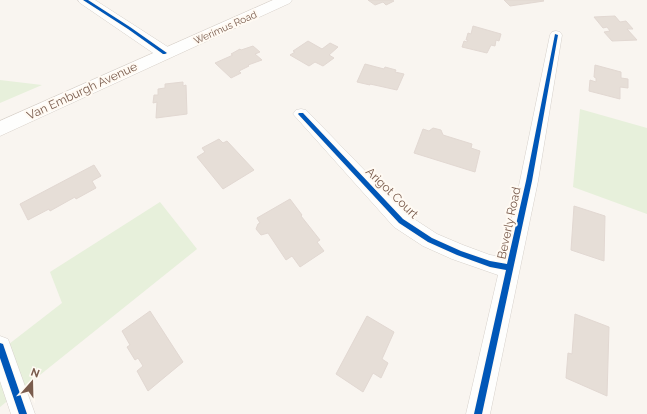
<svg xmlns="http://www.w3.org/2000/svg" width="647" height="414" font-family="Raleway,sans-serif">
<rect width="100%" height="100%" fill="#f9f5f0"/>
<!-- green -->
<g fill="#e7f0db">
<polygon points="0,80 42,85 0,103"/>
<polygon points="580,109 647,128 647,214 573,187"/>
<polygon points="160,202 197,249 0,407 0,351 62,303 50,272"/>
</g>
<!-- building -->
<g fill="#e6ded7" stroke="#e2d8d2">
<polygon points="368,0 392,0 394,1 386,5 383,2 375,5"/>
<polygon points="504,0 543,0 544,1 510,6"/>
<polygon points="615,16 620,22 626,21 633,29 627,29 637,40 612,41 604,32 610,31 607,27 603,28 594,17"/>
<polygon points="473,26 501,34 499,41 496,40 495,46 491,45 487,53 462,47 464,41 467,42 468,40 466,40 468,33 471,34"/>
<polygon points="308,41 322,49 330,43 338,47 329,55 334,58 323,66 315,62 309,66 290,55 295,52 293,51"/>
<polygon points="253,46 260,52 255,54 262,60 248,65 249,66 239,71 241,73 231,78 215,63 233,55 231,54 240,49 241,50"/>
<polygon points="365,64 384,69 385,67 396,70 395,72 404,74 397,90 370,84 370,85 357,82"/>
<polygon points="595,65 621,72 621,78 628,79 628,88 620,87 620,99 589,91 590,80 596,82 596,78 594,77"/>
<polygon points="183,82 183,86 186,85 187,114 156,118 157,102 153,103 154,95 158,95 158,89 165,88 165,84"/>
<polygon points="433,128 441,130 443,135 472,144 471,148 480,151 475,172 414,153 423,129 429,131"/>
<polygon points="219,139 223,143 227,141 254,170 223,189 197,157 205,152 202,148"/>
<polygon points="94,165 101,176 92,181 96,188 76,199 75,197 50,211 49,209 28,220 20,204"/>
<polygon points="290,199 302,215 301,216 320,240 317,242 324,251 300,267 292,256 286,260 268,233 261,235 256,229 258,224 260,223 257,218"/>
<polygon points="574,206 605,216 604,261 571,250"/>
<polygon points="150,311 183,362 148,391 137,371 143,366 138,358 135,360 127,347 130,345 122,331"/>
<polygon points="575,314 609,327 607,396 566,378 568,353 572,354"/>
<polygon points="367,316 394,332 382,359 388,363 381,378 373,373 363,392 336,374"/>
</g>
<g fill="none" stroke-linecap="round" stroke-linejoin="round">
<!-- minor casing -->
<g stroke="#d7d1cb" stroke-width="1">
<g id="minor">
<polygon points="556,31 560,32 562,35 538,181 490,414 466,414 498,275 452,259 423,246 394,227 293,114 296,110 301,109 306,110 408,215 437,234 463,245 490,255 503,257 520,181 550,35 552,32"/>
<polygon points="0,336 8,339 35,414 11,414 0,381"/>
</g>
</g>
<!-- tertiary casing -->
<g stroke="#d7d1cb" stroke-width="1">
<polygon id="tertiary" points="78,0 95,0 171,49 173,53 171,57 165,58 159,57 80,3"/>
</g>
<!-- secondary casing -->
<g stroke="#d9d2cb" stroke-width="1">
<polygon id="secondary" points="273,0 292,0 290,3 0,136 0,121"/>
</g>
<!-- minor -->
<use href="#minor" fill="#fefefd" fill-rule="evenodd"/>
<!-- tertiary -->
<use href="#tertiary" fill="#fefefd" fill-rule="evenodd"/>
<!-- secondary -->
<use href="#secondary" fill="#fefefd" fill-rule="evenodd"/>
<!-- cycleway casing -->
<g stroke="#fffaf3" stroke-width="2">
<g id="cycleway">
<polygon points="83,0 88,0 130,27 167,53 165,54 163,54 128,29"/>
<polygon points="555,34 558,35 532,181 482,414 474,414 506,270 490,267 457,255 428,242 399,223 298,114 299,113 303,113 403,219 432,238 461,251 490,261 507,264 526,181"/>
<polygon points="0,343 3,344 4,347 27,414 19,414 0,358"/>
</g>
</g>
<!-- cycleway -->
<use href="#cycleway" fill="#0057b8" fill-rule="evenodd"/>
</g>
<g text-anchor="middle" stroke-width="4" stroke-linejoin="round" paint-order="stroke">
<!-- far-street labels -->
<g font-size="10" fill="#7a5c4d" stroke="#fffaf3">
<text transform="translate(225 27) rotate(-24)" y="4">Werimus Road</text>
</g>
<!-- street labels -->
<g font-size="12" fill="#7a5c4d" stroke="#fffaf3">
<text transform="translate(82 91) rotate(-25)" y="4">Van Emburgh Avenue</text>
<text transform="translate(392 193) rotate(44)" y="4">Arigot Court</text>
<text transform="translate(509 223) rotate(-78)" y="4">Beverly Road</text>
</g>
</g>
<!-- north arrow -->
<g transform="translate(32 382) rotate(20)" stroke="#fffaf3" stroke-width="3" paint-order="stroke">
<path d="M0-3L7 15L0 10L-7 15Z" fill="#7a5c4d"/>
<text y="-6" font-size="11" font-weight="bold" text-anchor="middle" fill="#7a5c4d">N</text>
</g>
</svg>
